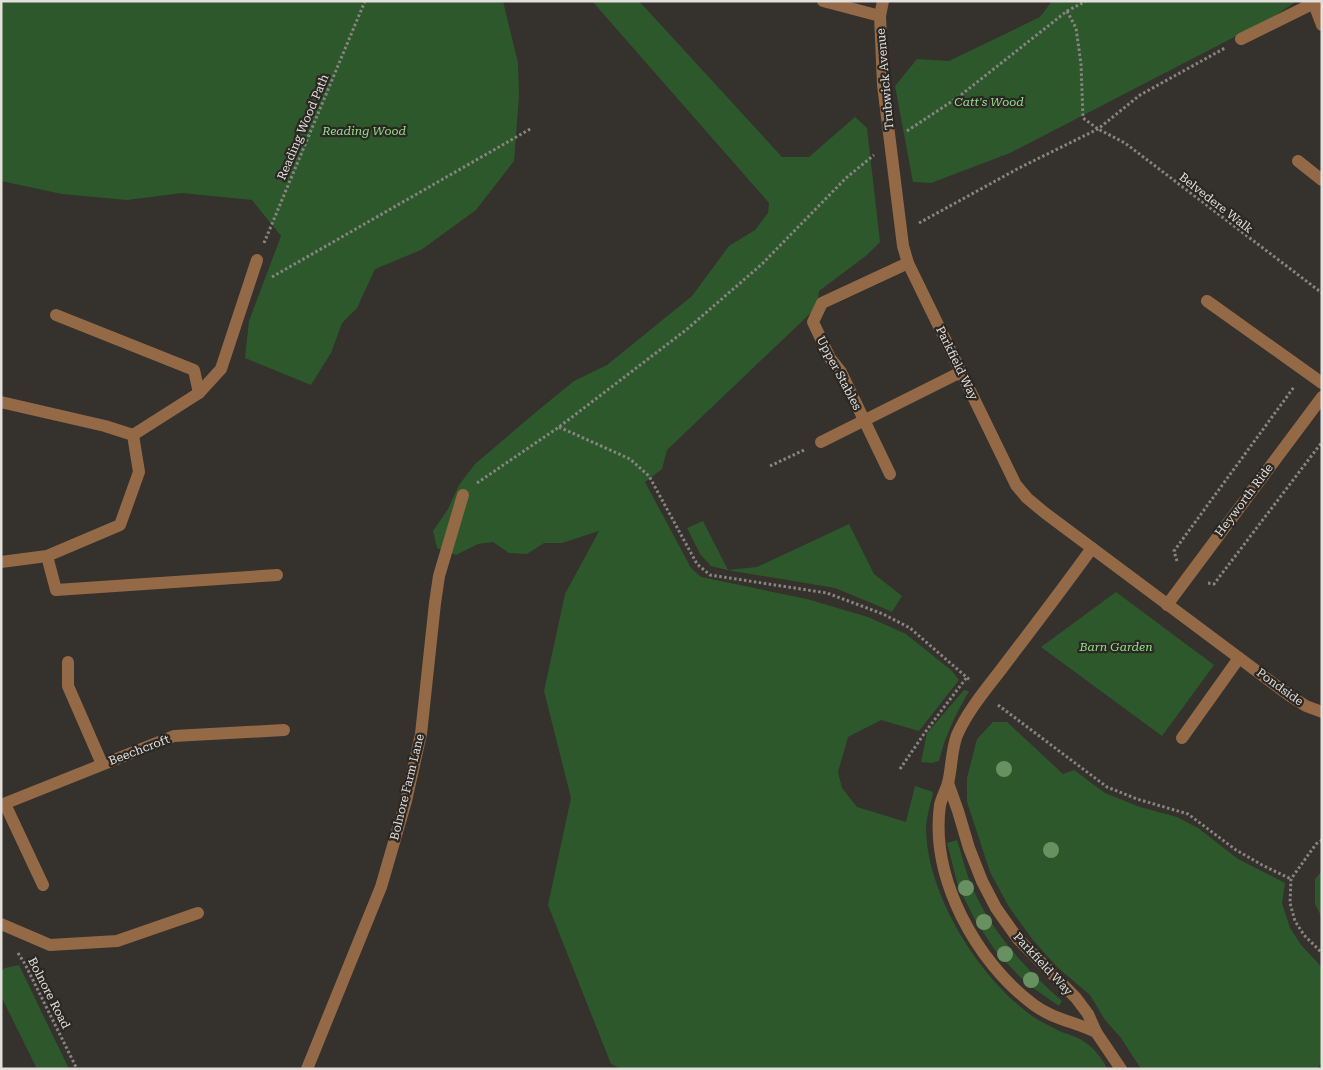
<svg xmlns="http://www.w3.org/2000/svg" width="1323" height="1070" font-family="'Roboto Serif',serif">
<rect width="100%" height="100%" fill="#35312d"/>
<!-- green -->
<g fill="#2d582b">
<polygon points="1,1 503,1 518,63 519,96 514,161 476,210 421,250 375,269 357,308 342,323 331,353 311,385 245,358 249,321 281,236 252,200 182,193 127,200 62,194 1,181"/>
<path d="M592,1H639L782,157H809L855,117L867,128L880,242L867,255L819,291L817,307L667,450L662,469L645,482L691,568L701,577L807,599L868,617L906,634L952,671L959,680L919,731L881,720L848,737L838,772L842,788L857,807L906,822L915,786L933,792C931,804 926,817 926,829C927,896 981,981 1035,1018C1043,1022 1051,1027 1059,1031C1067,1034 1079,1037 1086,1043C1096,1050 1102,1059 1108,1069H622L611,1064L548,905L571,798L544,691L565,594L599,531L562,543H544L527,554L509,553L493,542L478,544L456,555L437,548L433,531L448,509L459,485L475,464L536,412L574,381L607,365L692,296L729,246L755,230L768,213L769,203Z"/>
<polygon points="1052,1 1297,1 1273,17 1010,153 931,183 913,182 895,86 917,59 949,61 1040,17"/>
<polygon points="703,521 728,570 757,567 849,524 874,574 902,596 892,612 881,607 835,588 727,570 711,566 700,554 687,528"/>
<polygon points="1116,592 1214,665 1162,736 1041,647"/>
<path d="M964,690L969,691C955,716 946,733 939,761L932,763L921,762L927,733Z"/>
<polygon points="993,722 1007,722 1063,774 1074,770 1105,793 1140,807 1177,817 1198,828 1238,859 1285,883 1282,903 1290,928 1302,946 1319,964 1322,969 1322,1062 1317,1069 1141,1069 1121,1038 1105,1020 1090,995 1057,967 1033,940 1009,907 990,872 967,802 967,778 977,739"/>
<path d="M957,840C962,855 965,870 971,884C990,931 1025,968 1062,1001L1059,1006L1026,983L997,953L975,920L958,886L947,843Z"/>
<polygon points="1322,871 1322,918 1315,904 1315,879"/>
<polygon points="19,965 69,1069 37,1069 1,996 1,971 5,968"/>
</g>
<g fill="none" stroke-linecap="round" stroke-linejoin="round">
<!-- path -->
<g stroke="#888481" stroke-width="3" stroke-dasharray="2.5 2.5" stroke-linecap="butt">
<polyline points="1067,11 1076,28 1081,64 1083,118 1098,129 1125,143 1322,293"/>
<polyline points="907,131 957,98 1067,11 1086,1"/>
<polyline points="919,223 1019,168 1098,129 1140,95 1225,48"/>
<polyline points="264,243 365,1"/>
<polyline points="272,277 532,128"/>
<polyline points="559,427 630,459 649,476 697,564 710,575 827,593 883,614 910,628 971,681"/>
<polyline points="770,466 804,450"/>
<polyline points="477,483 559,427 686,330 762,264 846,178 874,155"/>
<polyline points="1177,561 1174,551 1294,387"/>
<polyline points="1208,583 1214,584 1322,442"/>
<polyline points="998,705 1107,787 1137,799 1188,814 1236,850 1262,865 1291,879"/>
<polyline points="900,769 926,731 967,677"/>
<polyline points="1322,840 1316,844 1291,879 1290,903 1295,921 1304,935 1322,953"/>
<polyline points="18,953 25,964 77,1069"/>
</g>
<!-- minor -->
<g stroke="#946945" stroke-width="12">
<polyline points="823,1 880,16"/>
<polyline points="883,1 880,16 883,85 903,246 908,263 1016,485 1027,498 1045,513 1290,696 1306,706 1322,712"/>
<polyline points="1314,4 1322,25"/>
<polyline points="1241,39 1318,1"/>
<polyline points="1298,161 1322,180"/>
<polyline points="1207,301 1322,383"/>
<polyline points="56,315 194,370 199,393"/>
<polyline points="1,402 105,426 133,435 139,472 120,525 47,556 1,562"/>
<polyline points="133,435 199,393 221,369 257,260"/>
<polyline points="821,442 961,372"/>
<polyline points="890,474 841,372 830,358 813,322 822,303 908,263"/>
<path d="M1092,548C1064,587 1035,625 1006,663C989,686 969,708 957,735C951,751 952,767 948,783C946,790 942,797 940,805C930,878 976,962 1034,1005C1053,1019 1075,1022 1096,1032"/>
<polyline points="47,556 56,590 277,575"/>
<polyline points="1167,605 1322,397"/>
<polyline points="68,662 68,686 102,764"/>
<polyline points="1182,738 1239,658"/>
<polyline points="948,783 958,811 969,848 982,881 996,908 1018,939 1076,998 1088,1014 1096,1032 1121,1069"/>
<polyline points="5,804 43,885"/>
<polyline points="1,805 174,736 284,730"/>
<polyline points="1,924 50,945 117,941 198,913"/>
<polyline points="307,1069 381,887 406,801 421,734 435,603 439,576 463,495"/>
</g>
</g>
<!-- trees -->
<g fill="#689161">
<circle cx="1004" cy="769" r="8"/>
<circle cx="1051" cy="850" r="8"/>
<circle cx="966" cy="888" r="8"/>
<circle cx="984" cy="922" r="8"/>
<circle cx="1005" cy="954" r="8"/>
<circle cx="1031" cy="980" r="8"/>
</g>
<g text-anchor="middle" stroke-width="4.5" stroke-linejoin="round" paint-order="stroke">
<!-- street labels -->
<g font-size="12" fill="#e2dfdc" stroke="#2b2723">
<text transform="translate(885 79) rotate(-95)" y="4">Trubwick Avenue</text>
<text transform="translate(303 127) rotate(-67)" y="4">Reading Wood Path</text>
<text transform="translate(1216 203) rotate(38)" y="4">Belvedere Walk</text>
<text transform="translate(957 363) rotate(64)" y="4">Parkfield Way</text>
<text transform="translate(839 373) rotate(62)" y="4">Upper Stables</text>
<text transform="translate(1244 500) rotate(-53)" y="4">Heyworth Ride</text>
<text transform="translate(1280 687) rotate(36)" y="4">Pondside</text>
<text transform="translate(139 750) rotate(-21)" y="4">Beechcroft</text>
<text transform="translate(407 787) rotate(-76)" y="4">Bolnore Farm Lane</text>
<text transform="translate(1043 964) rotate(47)" y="4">Parkfield Way</text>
<text transform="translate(49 993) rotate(63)" y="4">Bolnore Road</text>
</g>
<!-- park labels -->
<g font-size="12" font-style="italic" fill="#92e08c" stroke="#2b2723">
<text x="989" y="106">Catt's Wood</text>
<text x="364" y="135">Reading Wood</text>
<text x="1116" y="651">Barn Garden</text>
</g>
</g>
<!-- border -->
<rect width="1323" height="1070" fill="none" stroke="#e2dfdc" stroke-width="5"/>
</svg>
